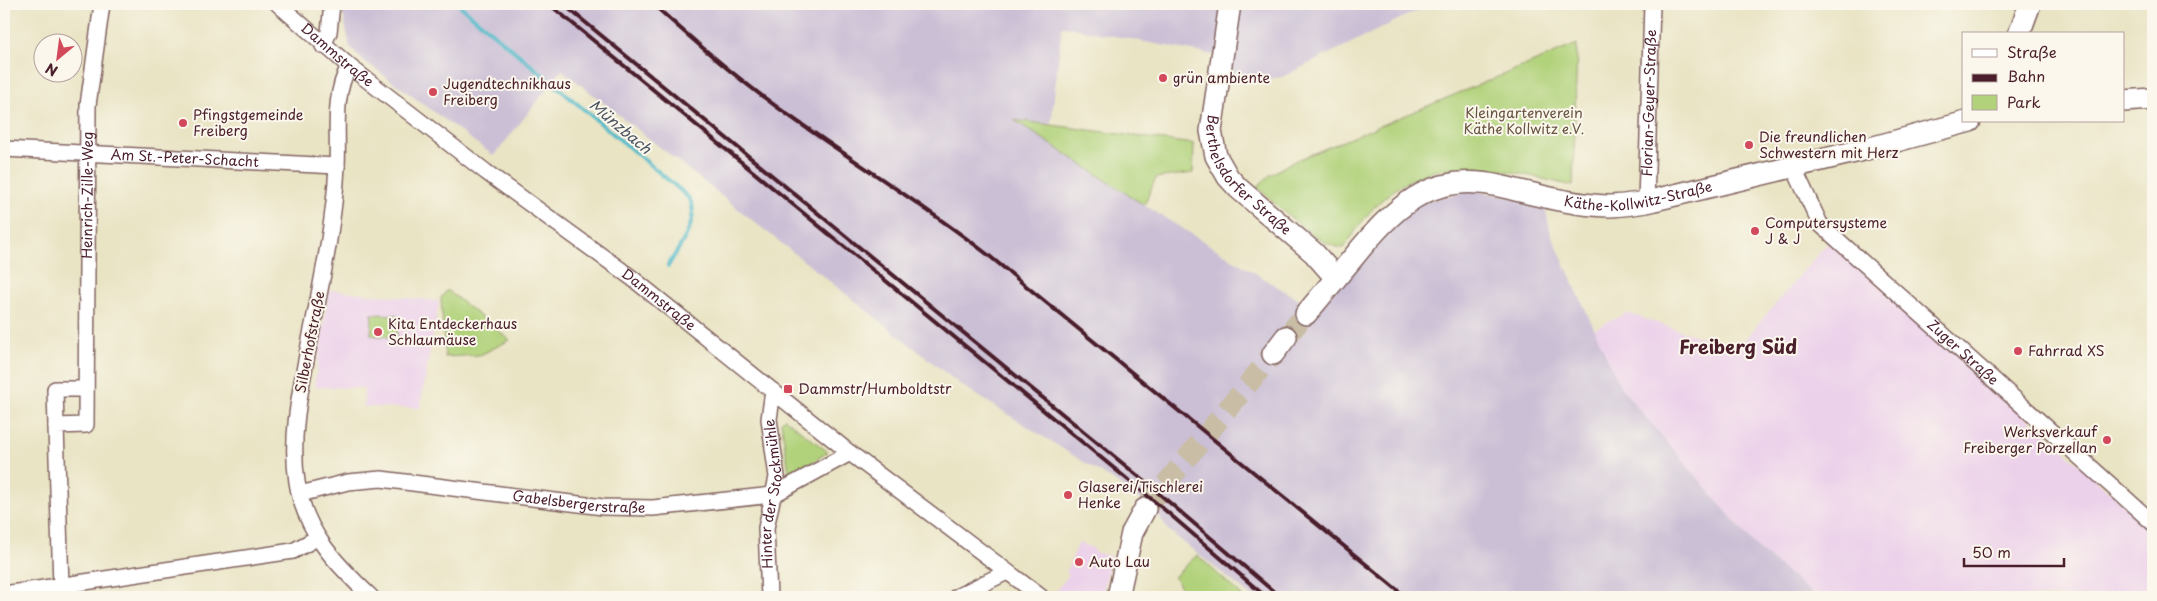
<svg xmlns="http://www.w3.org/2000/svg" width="2157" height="601" font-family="'Playpen Sans',sans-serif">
<rect width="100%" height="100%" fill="#fbf7ec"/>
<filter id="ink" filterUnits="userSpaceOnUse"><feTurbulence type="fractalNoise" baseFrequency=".02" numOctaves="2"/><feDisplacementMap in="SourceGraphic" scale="10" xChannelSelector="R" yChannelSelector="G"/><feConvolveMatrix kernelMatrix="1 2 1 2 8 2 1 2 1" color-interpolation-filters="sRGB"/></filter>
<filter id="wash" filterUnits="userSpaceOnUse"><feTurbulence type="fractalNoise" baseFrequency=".0096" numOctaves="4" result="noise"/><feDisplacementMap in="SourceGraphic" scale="20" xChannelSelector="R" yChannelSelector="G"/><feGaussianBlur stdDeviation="1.12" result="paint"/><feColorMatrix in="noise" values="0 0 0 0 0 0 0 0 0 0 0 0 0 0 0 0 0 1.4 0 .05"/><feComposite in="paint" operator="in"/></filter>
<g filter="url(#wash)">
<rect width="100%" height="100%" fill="#e9e4c4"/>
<!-- built -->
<g fill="#ecd1ea">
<polygon points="1830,240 2153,531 2153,597 1816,597 1759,550 1621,388 1594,329 1627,313 1737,349"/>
<polygon points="329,290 439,301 420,408 364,407 364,388 314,387"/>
<polygon points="1079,542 1094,549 1093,552 1111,556 1102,597 1061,597 1055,592 1069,575 1066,572"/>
</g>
<!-- industrial -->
<polygon fill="#cbbfd5" points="341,4 1437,4 1412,13 1282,77 1253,81 1229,78 1229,58 1062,26 1051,124 1015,120 1144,205 1317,311 1407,206 1471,190 1544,203 1551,234 1621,388 1759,550 1816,597 1252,597 1168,530 1159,516 1138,498 1114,481 961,385 562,70 494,156 366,62 350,47"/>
<!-- green -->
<g fill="#b1d27a" stroke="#7e7852">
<path d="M1577,44L1573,186C1507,171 1442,148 1384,198C1367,212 1356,231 1343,248C1319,247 1276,204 1257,187L1270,175L1290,163Z"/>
<polygon points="1014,120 1194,144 1193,173 1156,178 1144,205"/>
<polygon points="447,290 510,340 480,355 445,357 441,298"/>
<polygon points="372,314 397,315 397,338 371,335"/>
<polygon points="784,418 828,452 790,477 781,422"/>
<polygon points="1197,555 1243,597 1188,597 1174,577"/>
</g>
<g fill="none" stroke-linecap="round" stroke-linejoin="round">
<!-- stream -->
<path stroke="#4ebac9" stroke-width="4" d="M458,4L679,189C682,192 687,196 690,200C701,220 677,250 668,266"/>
</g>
</g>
<g filter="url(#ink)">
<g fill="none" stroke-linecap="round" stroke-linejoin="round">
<!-- secondary-tunnel -->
<g stroke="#c9bda5" stroke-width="21" stroke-dasharray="21 11" stroke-linecap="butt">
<polyline points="1286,337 1306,314"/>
<polyline points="1145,509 1273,354"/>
</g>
<!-- street casing -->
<g stroke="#826461" stroke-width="18">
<g id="street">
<path id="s1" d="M278,4L349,66L486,172L632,278L850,453L1041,597"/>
<polyline points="323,46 329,32 332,4"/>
<path d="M349,66C332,98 339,131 337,166C334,228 320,289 308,350C300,392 290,438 297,482C305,532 335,563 371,597"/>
<path id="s2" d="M4,149L337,166"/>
<path id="s3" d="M1793,166L1820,224L2153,523"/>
<path id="s4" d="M1646,202L1652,4"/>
<polyline points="56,426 55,389 86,389"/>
<path id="s5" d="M300,494L348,482L381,479L603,507L653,508L773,495L850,453"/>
<path id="s6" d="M61,586L56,426L86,425L88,105L102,4"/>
<polyline points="4,594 293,551 317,538"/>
<path id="s7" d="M769,597L766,528L777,477L769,419L773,391"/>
<polyline points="956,597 1007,572"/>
</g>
</g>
<!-- secondary casing -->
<g stroke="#826461" stroke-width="24">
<g id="secondary">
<path id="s8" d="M1230,4L1211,131L1216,156L1228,177L1238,188L1314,253L1336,278"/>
<polyline points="2019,34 2030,4"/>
<polyline points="2123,101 2153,99"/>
<path id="s9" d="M1306,314C1321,296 1337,277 1352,259C1392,210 1429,170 1499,186C1535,194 1571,205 1608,206C1620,206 1633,204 1646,202L1863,150L1970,121"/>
<polyline points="1273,354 1286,337"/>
<polyline points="1118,597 1132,533 1145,509"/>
</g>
</g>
<!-- street -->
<use href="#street" stroke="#fff" stroke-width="15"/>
<!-- secondary -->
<use href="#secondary" stroke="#fff" stroke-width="21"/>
<!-- rail -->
<g stroke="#4a1f2b" stroke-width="4">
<polyline points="549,4 1166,511 1266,597"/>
<polyline points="563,4 1149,485 1280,597"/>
<path d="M653,4C697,44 742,83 791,117C856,163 924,205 987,254L1406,597"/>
</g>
</g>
</g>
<!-- markers -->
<g fill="#d1495b" stroke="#fbf7ec" stroke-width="2">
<circle cx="1163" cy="78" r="5"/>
<circle cx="433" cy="92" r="5"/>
<circle cx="183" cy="123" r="5"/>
<circle cx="1749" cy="145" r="5"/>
<circle cx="1755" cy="231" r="5"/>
<circle cx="378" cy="332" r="5"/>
<circle cx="2018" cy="351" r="5"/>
<rect x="783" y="384" width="10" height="10" rx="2.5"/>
<circle cx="2107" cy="440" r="5"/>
<circle cx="1068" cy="495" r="5"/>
<circle cx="1079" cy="562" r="5"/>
</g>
<g text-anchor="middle" stroke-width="4" stroke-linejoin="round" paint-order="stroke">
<!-- street labels -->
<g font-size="14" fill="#4a1f2b" stroke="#fbf7ec">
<text dy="5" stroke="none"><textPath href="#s1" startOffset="78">Dammstraße</textPath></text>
<text dy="5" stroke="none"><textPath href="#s4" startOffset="99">Florian-Geyer-Straße</textPath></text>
<text dy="5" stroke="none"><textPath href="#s2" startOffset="181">Am St.-Peter-Schacht</textPath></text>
<text dy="5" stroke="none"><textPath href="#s8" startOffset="186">Berthelsdorfer Straße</textPath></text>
<text dy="5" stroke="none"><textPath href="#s9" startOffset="389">Käthe-Kollwitz-Straße</textPath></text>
<text dy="5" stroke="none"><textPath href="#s6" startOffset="420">Heinrich-Zille-Weg</textPath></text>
<text dy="5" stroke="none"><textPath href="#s1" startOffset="482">Dammstraße</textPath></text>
<text transform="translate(310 342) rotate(-79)" y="5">Silberhofstraße</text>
<text dy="5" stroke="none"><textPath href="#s3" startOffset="256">Zuger Straße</textPath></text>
<text dy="5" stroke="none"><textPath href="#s7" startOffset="104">Hinter der Stockmühle</textPath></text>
<text dy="5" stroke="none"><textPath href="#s5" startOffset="282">Gabelsbergerstraße</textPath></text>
</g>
<!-- poi labels -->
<g font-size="14" fill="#4a1f2b" stroke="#fbf7ec" text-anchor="start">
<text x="1173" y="83">grün ambiente</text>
<text x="443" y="89">Jugendtechnikhaus<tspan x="443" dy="16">Freiberg</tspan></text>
<text x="193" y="120">Pfingstgemeinde<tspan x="193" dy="16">Freiberg</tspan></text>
<text x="1759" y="142">Die freundlichen<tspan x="1759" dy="16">Schwestern mit Herz</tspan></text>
<text x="1765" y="228">Computersysteme<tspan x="1765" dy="16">J &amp; J</tspan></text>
<text x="388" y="329">Kita Entdeckerhaus<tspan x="388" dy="16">Schlaumäuse</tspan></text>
<text x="2028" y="356">Fahrrad XS</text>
<text x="798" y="394">Dammstr/Humboldtstr</text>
<text x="2097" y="437" text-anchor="end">Werksverkauf<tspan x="2097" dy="16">Freiberger Porzellan</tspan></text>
<text x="1078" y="492">Glaserei/Tischlerei<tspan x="1078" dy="16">Henke</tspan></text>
<text x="1089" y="567">Auto Lau</text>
</g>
<!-- park labels -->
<g font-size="14" fill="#695543" stroke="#fbf7ec">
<text x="1524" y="118">Kleingartenverein<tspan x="1524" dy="16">Käthe Kollwitz e.V.</tspan></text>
</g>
<!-- water labels -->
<g font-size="15" font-style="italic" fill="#4b5562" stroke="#fbf7ec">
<text transform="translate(620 127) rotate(40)" y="5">Münzbach</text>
</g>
<!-- district labels -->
<g font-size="19" font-weight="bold" fill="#4a1f2b" stroke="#fbf7ec">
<text x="1738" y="354">Freiberg Süd</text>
</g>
</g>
<!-- margin -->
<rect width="2157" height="601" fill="none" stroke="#fbf7ec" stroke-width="20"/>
<!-- legend -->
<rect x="1962" y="32" width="162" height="90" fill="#fbf7ec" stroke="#b4a19f"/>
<rect x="1972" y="49" width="25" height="8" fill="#ffffff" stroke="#b4a19f"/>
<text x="2007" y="58" font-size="15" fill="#4a1f2b">Straße</text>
<rect x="1972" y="74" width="25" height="8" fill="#4a1f2b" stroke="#b4a19f"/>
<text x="2007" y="82" font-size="15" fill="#4a1f2b">Bahn</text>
<rect x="1972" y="95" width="25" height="15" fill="#b1d27a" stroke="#b4a19f"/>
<text x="2007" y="108" font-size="15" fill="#4a1f2b">Park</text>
<!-- north arrow -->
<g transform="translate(58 58) rotate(209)"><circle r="24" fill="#fbf7ec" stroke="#b4a19f"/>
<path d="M0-4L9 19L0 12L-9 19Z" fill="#d1495b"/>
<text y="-8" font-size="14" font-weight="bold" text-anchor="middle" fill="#4a1f2b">N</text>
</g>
<!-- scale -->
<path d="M1964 558v8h100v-8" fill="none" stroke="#4a1f2b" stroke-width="2.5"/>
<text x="1972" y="558" font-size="15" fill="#4a1f2b" stroke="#fbf7ec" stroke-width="4" paint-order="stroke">50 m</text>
</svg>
